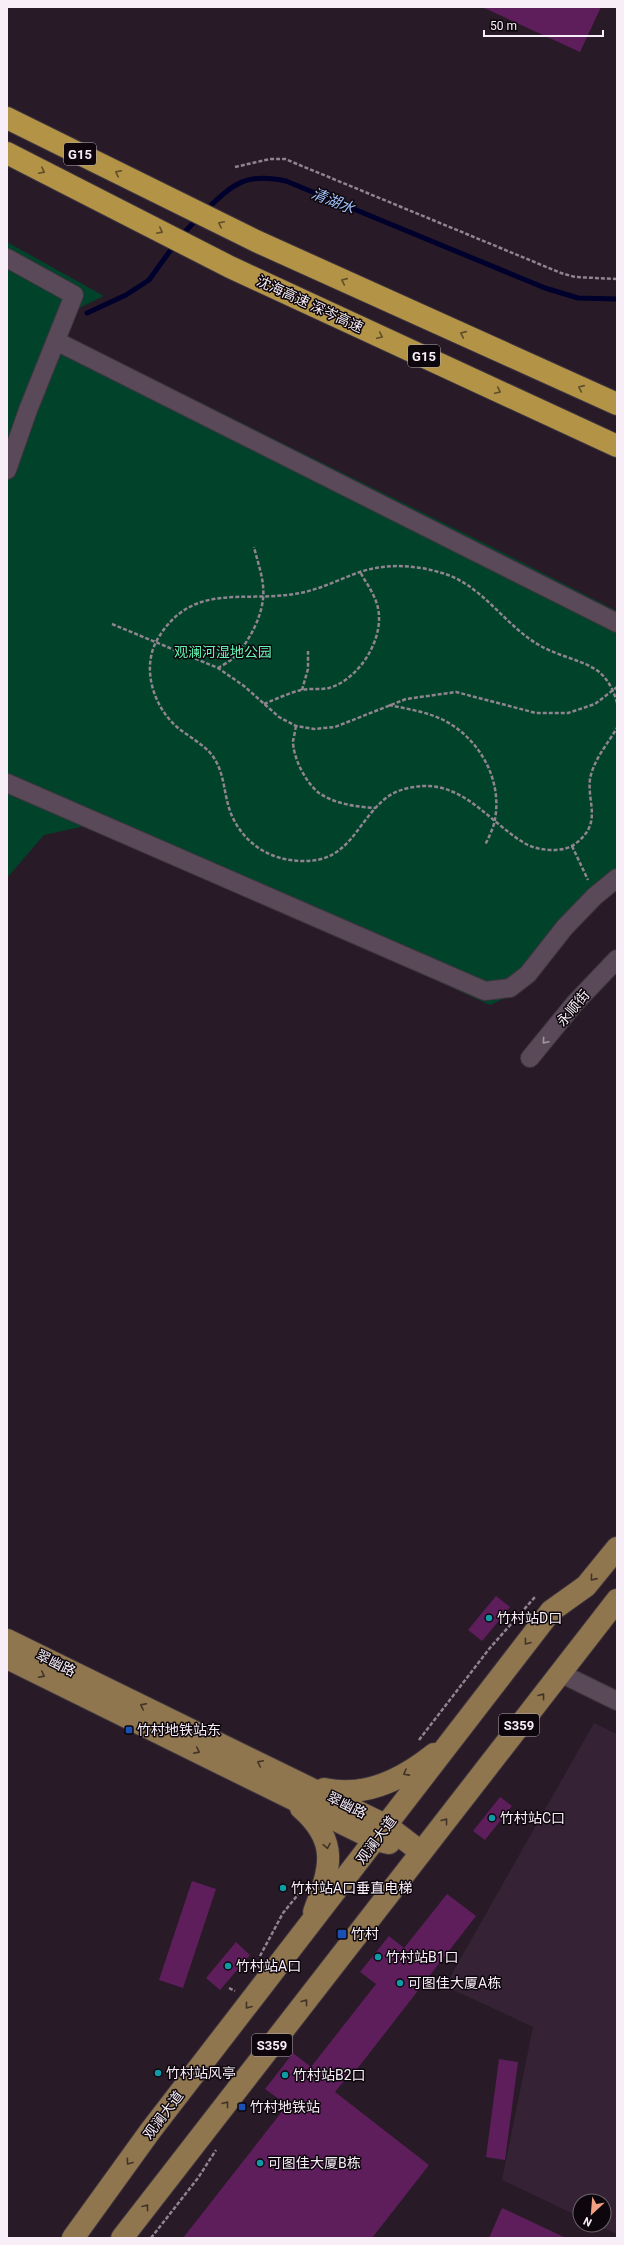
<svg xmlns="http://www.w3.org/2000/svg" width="624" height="2245" font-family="Roboto,'Noto Sans SC',sans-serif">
<rect width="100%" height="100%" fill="#281a27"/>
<!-- built -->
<polygon fill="#352335" points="594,1723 617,1734 617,2234 597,2225 604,2225 604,2201 580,2201 580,2217 502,2180 533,2027 445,1986"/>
<!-- green -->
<polygon fill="#00432a" points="7,242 104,296 77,309 68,337 478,540 617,611 617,886 573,929 534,980 523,990 490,1005 265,903 85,826 44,835 7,878"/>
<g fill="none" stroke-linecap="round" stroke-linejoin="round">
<!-- stream -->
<g stroke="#00002d" stroke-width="5">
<path d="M206,210C233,184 246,172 286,181L545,288L578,298L617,299"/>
<polyline points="181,236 197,219"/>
<polyline points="87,313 126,295 149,280 175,244"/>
</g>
</g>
<!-- building -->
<g fill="#5e1e5c">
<polygon points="482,7 601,7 580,52"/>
<polygon points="496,1596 510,1607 482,1641 468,1630"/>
<polygon points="500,1797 512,1806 485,1840 473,1831"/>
<polygon points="192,1881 216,1889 183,1988 159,1980"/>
<polygon points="447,1894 476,1916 354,2073 352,2071 335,2092 429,2165 372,2238 183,2238 287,2105 265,2089 293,2053 311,2067 376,1984 360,1972 389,1936 404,1948"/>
<polygon points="236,1942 250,1955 220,1990 206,1978"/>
<polygon points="499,2059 518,2062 505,2160 486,2157"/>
<polygon points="502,2208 566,2238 489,2238"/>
</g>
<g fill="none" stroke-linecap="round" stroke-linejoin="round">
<!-- minor casing -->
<g stroke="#3e343e" stroke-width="20">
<g id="minor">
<polyline points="7,258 74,295 28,410 7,470"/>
<polyline points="56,341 617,623"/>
<polyline points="7,783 485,991 510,988 528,974 565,927 595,896 617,878"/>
<polyline points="530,1058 575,1003 617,959"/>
<polyline points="560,1673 617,1701"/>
</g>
</g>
<!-- major casing -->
<g stroke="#3e343e" stroke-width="24">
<g id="major">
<polyline points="7,1640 387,1826 421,1852"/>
<polyline points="7,1658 376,1840 389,1843"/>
<path d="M324,1789C364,1798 403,1779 434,1754"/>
<path d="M301,1808C340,1842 330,1869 314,1912"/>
<polyline points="73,2238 151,2130 551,1611 586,1586 617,1548"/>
<polyline points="122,2238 617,1600"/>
</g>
</g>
<!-- highway casing -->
<g stroke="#3e343e" stroke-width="24">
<g id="highway">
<polyline points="7,118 256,241 617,404"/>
<polyline points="7,153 230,267 617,446"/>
</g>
</g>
<!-- path -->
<g stroke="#90848f" stroke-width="2.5" stroke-dasharray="4 2" stroke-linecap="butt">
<polyline points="235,167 270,159 285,159 561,273 575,277 617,279"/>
<polyline points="112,624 218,668 244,686 279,717 296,726 314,729 335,727 406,699 456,692 536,713 568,713 595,704 617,687"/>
<path d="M218,668C223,665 231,661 235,656C249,642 261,618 263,599C265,581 258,564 254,547"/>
<polyline points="302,690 308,669 308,651"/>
<path d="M617,703C614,691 608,679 598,671C580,659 557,656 539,645C504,625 483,585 442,573C416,565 387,563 360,572C340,579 321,589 300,593C243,604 192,580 157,640C141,669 154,707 177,727C189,737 202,743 212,755C226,774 223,796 232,816C245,845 272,861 303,861C350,862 356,822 386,798C396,790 410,787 422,786C466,784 491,824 526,844C539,851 563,853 575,844C603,823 587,804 590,779C593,761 608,743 617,728"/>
<path d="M264,704C276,699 289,693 301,690C310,688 320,690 329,688C357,680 380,645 379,617C379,600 368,586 360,572"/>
<path d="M389,705C404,708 420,711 434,716C475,731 503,776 495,819C494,827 489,837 485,845"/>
<path d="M296,726C295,731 294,737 293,741C293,758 306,783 319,793C335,804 357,807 375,808"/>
<polyline points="572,846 588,880"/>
<polyline points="419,1740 489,1649 535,1597"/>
<polyline points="260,1956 283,1913 301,1891"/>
<polyline points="229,1988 235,1991"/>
<polyline points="151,2238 198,2178 216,2150"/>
</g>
<!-- minor -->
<use href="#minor" stroke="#5a4a59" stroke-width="18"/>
<!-- major -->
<use href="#major" stroke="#8f764e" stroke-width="22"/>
<!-- highway -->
<use href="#highway" stroke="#b39447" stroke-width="22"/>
</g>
<!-- one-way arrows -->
<defs><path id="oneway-chevron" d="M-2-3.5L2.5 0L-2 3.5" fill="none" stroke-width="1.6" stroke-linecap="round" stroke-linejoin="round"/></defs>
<g stroke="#604e2a">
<use href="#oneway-chevron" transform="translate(42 171) rotate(27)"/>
<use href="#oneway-chevron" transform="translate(118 173) rotate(-154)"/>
<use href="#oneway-chevron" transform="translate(221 224) rotate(-154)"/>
<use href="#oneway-chevron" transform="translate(160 231) rotate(27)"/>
<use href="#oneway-chevron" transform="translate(344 281) rotate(-156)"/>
<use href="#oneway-chevron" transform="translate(463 334) rotate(-156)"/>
<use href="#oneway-chevron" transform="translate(380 336) rotate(25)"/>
<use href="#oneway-chevron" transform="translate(581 388) rotate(-156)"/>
<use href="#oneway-chevron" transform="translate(498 391) rotate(25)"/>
</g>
<use stroke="#a194a0" href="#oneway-chevron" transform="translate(545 1041) rotate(131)"/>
<g stroke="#413327">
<use href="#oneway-chevron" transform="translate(593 1578) rotate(129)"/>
<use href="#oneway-chevron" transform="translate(527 1642) rotate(127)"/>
<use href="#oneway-chevron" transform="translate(42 1675) rotate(26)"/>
<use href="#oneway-chevron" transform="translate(542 1696) rotate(-52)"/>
<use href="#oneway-chevron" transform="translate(143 1706) rotate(-154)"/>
<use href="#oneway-chevron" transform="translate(197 1751) rotate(26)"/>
<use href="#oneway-chevron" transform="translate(260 1763) rotate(-154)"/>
<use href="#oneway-chevron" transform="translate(406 1773) rotate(152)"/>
<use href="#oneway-chevron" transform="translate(445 1821) rotate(-52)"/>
<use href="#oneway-chevron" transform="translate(327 1846) rotate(79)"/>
<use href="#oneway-chevron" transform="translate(305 2002) rotate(-52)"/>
<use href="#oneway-chevron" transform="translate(248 2006) rotate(128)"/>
<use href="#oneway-chevron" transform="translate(226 2104) rotate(-52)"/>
<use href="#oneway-chevron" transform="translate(129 2162) rotate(126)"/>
<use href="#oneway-chevron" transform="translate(146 2207) rotate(-52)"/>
</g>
<!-- markers -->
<g fill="#0f9aa8" stroke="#0d070d" stroke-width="1.5">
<circle cx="489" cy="1618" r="4"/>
<circle cx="492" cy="1818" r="4"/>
<circle cx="283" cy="1888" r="4"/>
<circle cx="378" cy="1957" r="4"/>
<circle cx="228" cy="1966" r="4"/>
<circle cx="400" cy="1983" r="4"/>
<circle cx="158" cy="2073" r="4"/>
<circle cx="285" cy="2075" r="4"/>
<circle cx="260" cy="2163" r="4"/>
</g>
<g fill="#1a4fb4" stroke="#0d070d" stroke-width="1.5">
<rect x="125" y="1726" width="8" height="8" rx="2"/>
<rect x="337" y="1929" width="10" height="10" rx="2"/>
<rect x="238" y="2103" width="8" height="8" rx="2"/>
</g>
<g text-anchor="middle" stroke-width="3" stroke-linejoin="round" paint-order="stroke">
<!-- shield labels -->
<g fill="#0d070d" stroke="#b2a9b1" stroke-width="1">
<rect x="64" y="143" width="32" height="22" rx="3"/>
<rect x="408" y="345" width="32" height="22" rx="3"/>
<rect x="499" y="1714" width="40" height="22" rx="3"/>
<rect x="252" y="2034" width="40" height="22" rx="3"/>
</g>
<g font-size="13" font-weight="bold" fill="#f8eef7">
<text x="80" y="159">G15</text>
<text x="424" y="361">G15</text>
<text x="519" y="1730">S359</text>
<text x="272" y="2050">S359</text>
</g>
<!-- street labels -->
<g font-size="14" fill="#f8eef7" stroke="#0d070d">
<text transform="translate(310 304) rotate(25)" y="5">沈海高速 深岑高速</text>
<text transform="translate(573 1008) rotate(-50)" y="5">永顺街</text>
<text transform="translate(56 1663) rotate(26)" y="5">翠幽路</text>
<text transform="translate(347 1805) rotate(26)" y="5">翠幽路</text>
<text transform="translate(376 1840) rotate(-53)" y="5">观澜大道</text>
<text transform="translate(163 2115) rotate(-53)" y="5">观澜大道</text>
</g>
<!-- park labels -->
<g font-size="14" fill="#67f5b5" stroke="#0d070d">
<text x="223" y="657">观澜河湿地公园</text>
</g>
<!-- poi labels -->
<g font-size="14" fill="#f8eef7" stroke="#0d070d" text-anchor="start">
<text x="497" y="1623">竹村站D口</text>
<text x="137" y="1735">竹村地铁站东</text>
<text x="500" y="1823">竹村站C口</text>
<text x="291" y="1893">竹村站A口垂直电梯</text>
<text x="351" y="1939">竹村</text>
<text x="386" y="1962">竹村站B1口</text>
<text x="236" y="1971">竹村站A口</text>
<text x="408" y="1988">可图佳大厦A栋</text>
<text x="166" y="2078">竹村站风亭</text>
<text x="293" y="2080">竹村站B2口</text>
<text x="250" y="2112">竹村地铁站</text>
<text x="268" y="2168">可图佳大厦B栋</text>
</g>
<!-- water labels -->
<g font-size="15" font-style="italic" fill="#9fc1fc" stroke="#0d070d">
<text transform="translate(333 201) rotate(22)" y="5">清湖水</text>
</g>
</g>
<!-- border -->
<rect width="624" height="2245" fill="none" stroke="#f8eef7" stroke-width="16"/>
<!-- north arrow -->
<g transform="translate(592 2213) rotate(206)"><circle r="19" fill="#0d070d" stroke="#6b636b"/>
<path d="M0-3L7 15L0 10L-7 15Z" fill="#f2a080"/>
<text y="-6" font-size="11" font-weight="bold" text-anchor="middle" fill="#f8eef7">N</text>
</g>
<!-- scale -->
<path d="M484 30v6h119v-6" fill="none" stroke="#f8eef7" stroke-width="2"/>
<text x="490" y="30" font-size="12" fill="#f8eef7" stroke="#0d070d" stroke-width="3" paint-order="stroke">50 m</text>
</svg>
